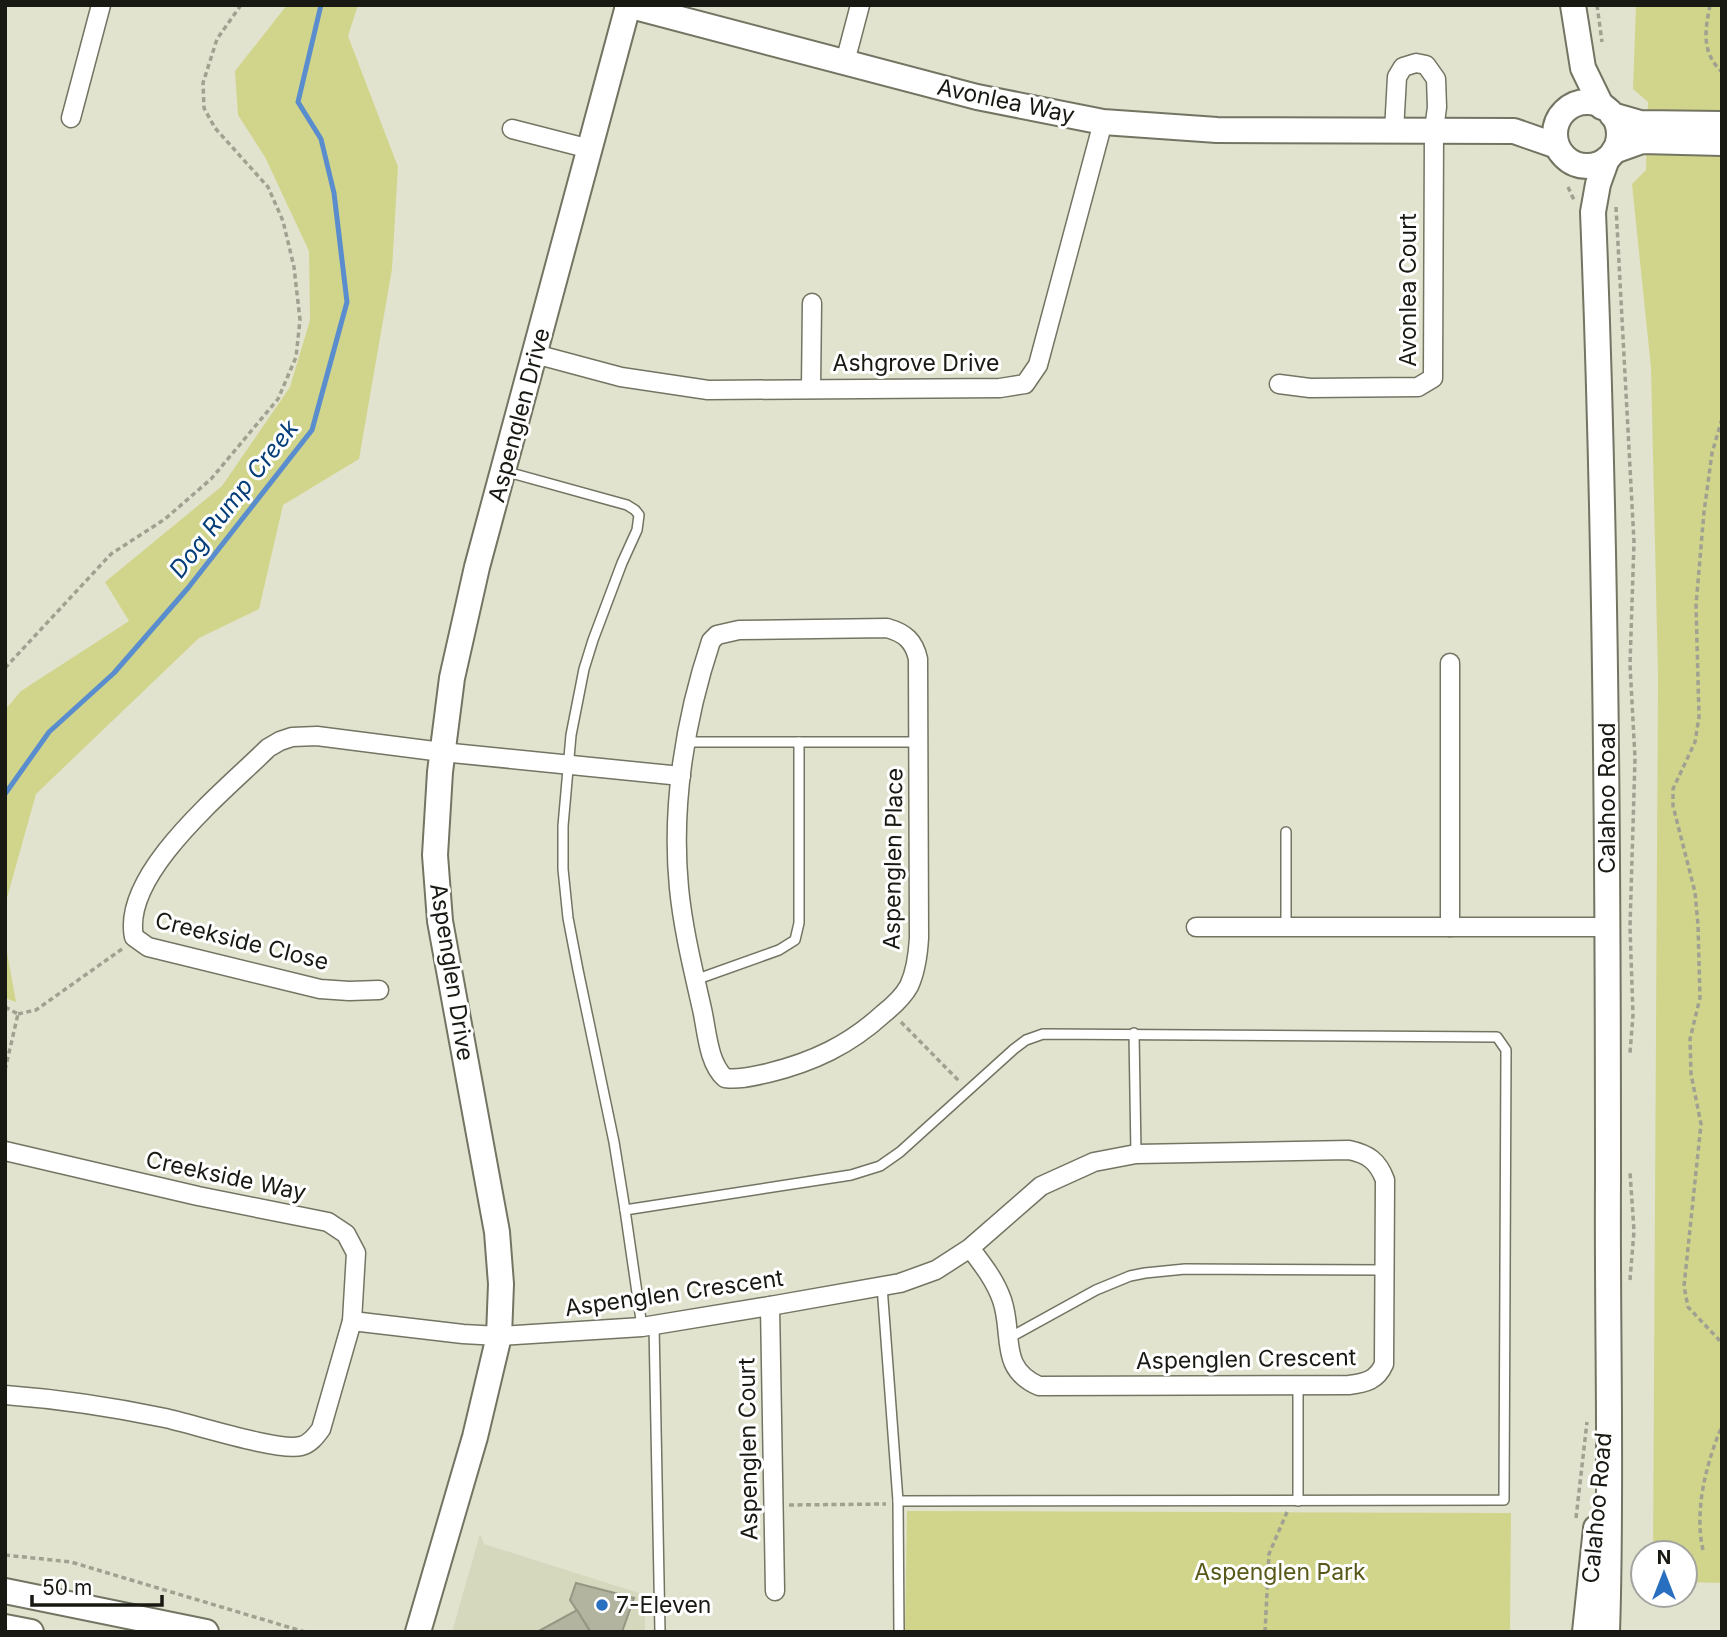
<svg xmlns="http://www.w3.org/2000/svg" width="1727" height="1637" font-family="Inter,sans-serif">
<rect width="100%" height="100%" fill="#e2e3cf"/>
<!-- built -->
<polygon fill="#d5d8bc" points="480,1534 484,1544 645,1595 645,1632 452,1632"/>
<!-- green -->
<g fill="#d1d58b">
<polygon points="287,5 358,5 348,36 398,167 392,269 359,459 283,505 259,609 199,638 36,794 5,905 5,710 21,691 129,621 105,582 222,486 290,387 310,320 309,251 265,157 238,115 235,71"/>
<polygon points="1636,5 1722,5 1722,1583 1685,1582 1685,1553 1653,1553 1658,677 1651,368 1632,184 1646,170 1648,102 1633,89"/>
<polygon points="5,941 16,1002 5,998"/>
<polygon points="907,1511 1511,1513 1510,1632 905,1632"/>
</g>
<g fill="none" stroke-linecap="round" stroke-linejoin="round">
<!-- stream -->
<polyline stroke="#5a8dce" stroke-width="5" points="5,794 49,732 114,673 188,588 312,430 347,302 334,193 321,139 298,102 321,5"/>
</g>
<!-- building -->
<g fill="#b2b4a0" stroke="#959683" stroke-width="2">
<polygon points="576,1583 634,1598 622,1632 591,1632 570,1600"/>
<polygon points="577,1610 589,1630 586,1632 537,1632"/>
</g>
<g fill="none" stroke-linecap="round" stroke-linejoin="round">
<!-- lane casing -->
<g stroke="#737462" stroke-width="12">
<g id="lane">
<polyline points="504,471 627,505 635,510 639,515 637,530 622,563 593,640 584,669 571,735 563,826 563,869 568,918 578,970 614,1142 625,1210 642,1327"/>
<polyline points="686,742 918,742"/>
<polyline points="1286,832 1286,927"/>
<polyline points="695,980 779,950 795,940 799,923 799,742"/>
<polyline points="1134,1033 1136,1154"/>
<polyline points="625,1210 851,1175 880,1166 900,1152 1014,1049 1026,1040 1043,1034 1497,1037 1506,1050 1504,1500 898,1501"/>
<polyline points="882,1286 898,1501 899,1632"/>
<polyline points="654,1325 660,1632"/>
<polyline points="1009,1338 1096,1290 1130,1276 1145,1273 1185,1269 1385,1270"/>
<polyline points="1298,1501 1298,1385"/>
</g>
</g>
<!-- street casing -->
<g stroke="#737462" stroke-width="21">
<g id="street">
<polyline points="845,62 860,5"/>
<polyline points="71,118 101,5"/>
<polyline points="512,129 590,149"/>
<polyline points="535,354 621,377 708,390 1000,388 1025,384 1038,365 1103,122"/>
<polyline points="1279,384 1310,388 1418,387 1433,378 1434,130 1437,107 1436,79 1426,65 1416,63 1403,67 1397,77 1394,131"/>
<polyline points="811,388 812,303"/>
<path d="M887,628C905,633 914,641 918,659L919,938C918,955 916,971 909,986C903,997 893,1006 883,1014C849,1045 813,1062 768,1073C754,1076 740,1080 725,1078C708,1063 707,1031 702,1009C693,969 683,929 679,888C671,806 685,719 711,641L717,635L739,630Z"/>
<polyline points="1450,663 1450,927"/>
<polyline points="1196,927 1608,927"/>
<path d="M379,990L349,991L320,989L148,947L134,937C121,873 226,790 268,748L280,741L292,737L317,736L442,752L681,776"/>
<path d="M5,1151L198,1196L328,1222L346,1234L356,1253L352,1321L321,1429C316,1436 310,1444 301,1446C279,1452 193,1424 165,1418C112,1407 59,1399 5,1395"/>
<polyline points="770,1306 775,1591"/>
<path d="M352,1321L463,1334L499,1336L642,1327L770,1306L900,1283L936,1270L970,1248L1041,1186L1094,1162L1136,1154L1349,1150C1368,1154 1378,1161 1385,1180L1384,1364C1377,1380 1366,1383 1349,1385L1039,1386C998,1368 1014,1335 1002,1300C995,1280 983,1265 970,1248"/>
</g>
</g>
<!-- secondary casing -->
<g stroke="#737462" stroke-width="28">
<g id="secondary">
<polyline points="627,5 977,97 1103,122 1217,130 1514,131 1557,146"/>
<polyline points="1573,5 1583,68 1602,107"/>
<circle cx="1587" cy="134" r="32"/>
<polyline points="1612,115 1640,123 1722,124"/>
<polyline points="1614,151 1642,141 1722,143"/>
<path d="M1607,159L1598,184L1593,212C1606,535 1608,859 1608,1182C1607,1332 1612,1482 1607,1632"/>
<polyline points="5,1591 206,1632"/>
<polyline points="5,1627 31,1632"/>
<polyline points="418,1632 475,1437 499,1336 501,1284 497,1232 440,921 435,855 440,772 452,678 477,567 628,6"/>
<polyline points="1585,1632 1596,1528"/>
</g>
</g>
<!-- path -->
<g stroke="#a0a191" stroke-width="3.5" stroke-dasharray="5 3.5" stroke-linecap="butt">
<polyline points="1597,5 1602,42"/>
<path d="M1710,5C1705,31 1701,52 1722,72"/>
<polyline points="1568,187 1574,200"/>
<polyline points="1616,207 1634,542 1630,665 1635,758 1630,927 1633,1015 1630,1053"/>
<polyline points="1722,419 1712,453 1704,512 1696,605 1699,717 1695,742 1673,789 1673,806 1695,892 1698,925 1700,998 1690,1039 1691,1074 1701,1124 1684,1286 1688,1307 1722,1343"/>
<polyline points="5,668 111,554 165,519 211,479 278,399 296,357 300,320 294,267 283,221 268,187 215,128 204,108 203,83 217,39 241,5"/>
<polyline points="5,1007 18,1014"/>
<polyline points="18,1014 36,1010 122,949"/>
<polyline points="901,1022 959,1081"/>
<polyline points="5,1070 18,1014"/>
<polyline points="1630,1280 1634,1231 1630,1172"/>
<polyline points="789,1505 886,1504"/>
<polyline points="1576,1518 1587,1422"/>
<path d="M1703,1550C1694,1511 1706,1463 1722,1426"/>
<polyline points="5,1555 71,1562 305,1632"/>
<polyline points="1265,1632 1269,1554 1287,1512"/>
</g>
<!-- lane -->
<use href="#lane" stroke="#fff" stroke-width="9"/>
<!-- street -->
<use href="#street" stroke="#fff" stroke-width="18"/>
<!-- secondary -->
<use href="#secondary" stroke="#fff" stroke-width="24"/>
</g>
<!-- markers -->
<circle fill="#296fc0" stroke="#fff" stroke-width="2.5" cx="602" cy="1605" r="7"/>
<g text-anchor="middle" stroke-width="6" stroke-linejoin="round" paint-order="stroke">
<!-- street labels -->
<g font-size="23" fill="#181912" stroke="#fff">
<text transform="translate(1006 101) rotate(12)" y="8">Avonlea Way</text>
<text transform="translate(1408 290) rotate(-90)" y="8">Avonlea Court</text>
<text x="916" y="371">Ashgrove Drive</text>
<text transform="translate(519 415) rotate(-75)" y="8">Aspenglen Drive</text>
<text transform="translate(1607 798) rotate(-90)" y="8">Calahoo Road</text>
<text transform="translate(893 859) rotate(-89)" y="8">Aspenglen Place</text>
<text transform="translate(242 941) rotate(14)" y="8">Creekside Close</text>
<text transform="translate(452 972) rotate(81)" y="8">Aspenglen Drive</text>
<text transform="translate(226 1176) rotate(12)" y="8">Creekside Way</text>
<text transform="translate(674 1293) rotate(-8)" y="8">Aspenglen Crescent</text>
<text transform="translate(1246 1359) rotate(-1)" y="8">Aspenglen Crescent</text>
<text transform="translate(748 1449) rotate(-91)" y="8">Aspenglen Court</text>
<text transform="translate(1597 1508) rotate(-85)" y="8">Calahoo Road</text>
</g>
<!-- park labels -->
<g font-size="23" fill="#585918" stroke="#fff">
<text x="1280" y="1580">Aspenglen Park</text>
</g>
<!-- poi labels -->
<g font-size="23" fill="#181912" stroke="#fff" text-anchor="start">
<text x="616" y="1613">7-Eleven</text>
</g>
<!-- water labels -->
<g font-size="24" font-style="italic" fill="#053d78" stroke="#fff">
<text transform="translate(234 499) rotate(-52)" y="8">Dog Rump Creek</text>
</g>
</g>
<!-- border -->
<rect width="1727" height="1637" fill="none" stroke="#181912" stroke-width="14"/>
<!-- north arrow -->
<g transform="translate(1664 1574)"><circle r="33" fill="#ffffff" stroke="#a3a3a0" stroke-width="2"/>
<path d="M0-5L12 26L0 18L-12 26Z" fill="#296fc0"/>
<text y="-10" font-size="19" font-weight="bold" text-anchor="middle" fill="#181912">N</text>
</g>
<!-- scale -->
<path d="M32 1595v10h130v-10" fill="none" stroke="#181912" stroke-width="3.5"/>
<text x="42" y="1595" font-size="21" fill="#181912" stroke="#ffffff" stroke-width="5" paint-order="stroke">50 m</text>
</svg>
